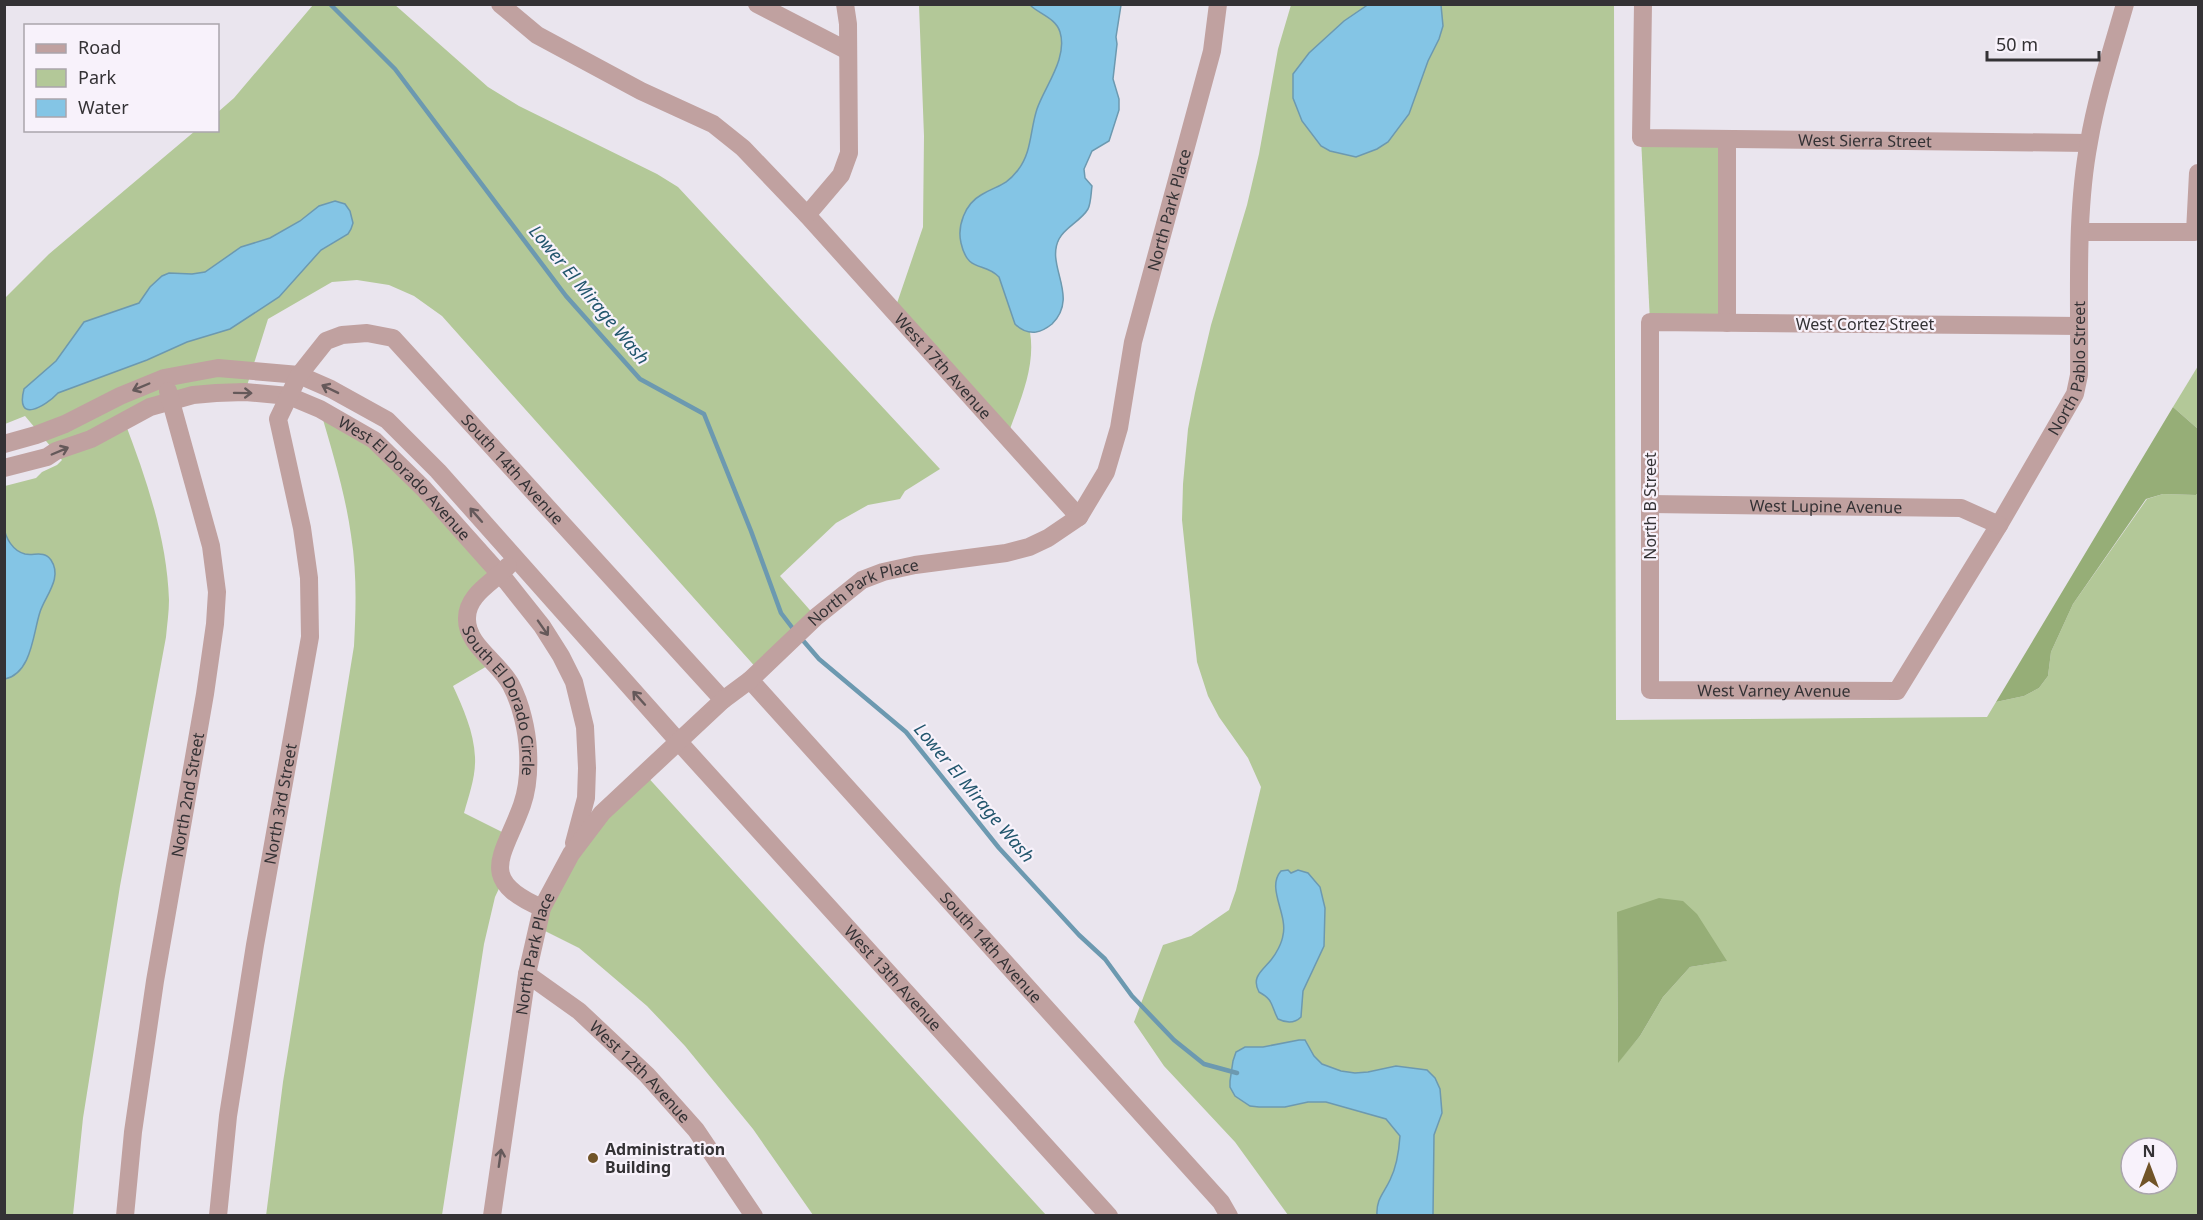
<svg xmlns="http://www.w3.org/2000/svg" width="2203" height="1220" font-family="'Noto Sans',sans-serif">
<rect width="100%" height="100%" fill="#eae5ee"/>
<!-- green -->
<g fill="#b3c898" fill-rule="evenodd">
<path d="M394,4L488,87L519,106L657,174L678,187L940,469L905,491L900,499L868,505L836,523L780,576L816,617L759,671L442,316L414,296L389,285L357,280L332,282L268,319L245,392L216,393L124,420C146,478 167,538 169,600C169,612 167,625 166,637L120,886L83,1118L73,1215L5,1216V486L36,478L42,472L57,465L62,460L25,416L5,424V298L49,254L195,131L218,130V112L234,98L313,5Z"/>
<path d="M919,5H1121L1116,37L1117,44L1113,79L1119,99V110L1109,141L1092,151L1084,169L1085,178L1092,186C1091,193 1091,203 1087,209C1080,221 1065,227 1059,240C1046,265 1077,291 1055,321C1048,329 1040,332 1030,332C1036,368 1019,403 1007,437L894,312L923,227L924,136Z"/>
<path d="M1291,5H1614L1616,720L1987,717L1996,702L2024,696L2039,688L2048,676L2051,652L2073,604L2147,499L2163,494L2196,495L2198,493V1215H1288L1235,1142L1164,1066L1134,1022L1163,945L1191,936L1229,910L1236,890L1261,787L1248,758L1219,717L1208,696L1197,662L1182,520L1183,484L1188,429L1195,393L1211,325L1247,205L1259,154L1278,49ZM1617,913L1726,961L1690,967L1663,997L1640,1036L1618,1062ZM2131,1148H2167V1184H2131Z"/>
<polygon points="1641,138 1727,139 1727,323 1650,322"/>
<polygon points="2198,366 2198,429 2173,407"/>
<path d="M320,409L374,440L500,575L468,609L494,662L453,686C463,708 474,732 475,757C476,776 469,795 464,813L510,836L503,880L495,897L484,944L442,1215L266,1216L283,1082L354,646C356,609 357,572 351,535C345,492 332,451 320,409Z"/>
<polygon points="644,773 1046,1215 813,1215 753,1129 685,1046 647,1006 579,948 537,927 571,854"/>
</g>
<!-- forest -->
<g fill="#96ae77">
<polygon points="2173,407 2198,429 2198,493 2196,495 2163,494 2146,499 2073,604 2051,652 2048,676 2039,688 2024,696 1996,702"/>
<polygon points="1659,898 1683,901 1697,914 1727,961 1690,967 1663,997 1640,1036 1618,1063 1617,912"/>
</g>
<!-- water -->
<g fill="#84c5e5" stroke="#6c99b0" stroke-width="1.5">
<polygon points="1369,4 1441,5 1443,26 1439,39 1428,61 1409,114 1388,142 1377,149 1356,157 1330,151 1321,146 1302,121 1293,98 1293,74 1309,53 1344,21"/>
<path d="M1030,5H1121L1116,37L1117,44L1113,79L1119,99V110L1109,141L1092,151L1084,169L1085,178L1092,186C1091,193 1091,203 1088,209C1081,221 1065,227 1059,239C1045,266 1080,296 1052,324C1047,328 1042,331 1036,332C1028,333 1020,329 1015,324L999,277C984,261 968,274 961,243C957,226 965,204 981,195C997,185 1005,187 1018,170C1032,152 1030,130 1037,109C1045,86 1068,58 1060,32C1056,18 1039,14 1030,5Z"/>
<path d="M335,201L345,204L350,211L353,223L351,229L348,234L321,250L279,297L230,329L187,342L147,360L58,393C45,407 15,424 24,389L56,361L84,322L139,303L150,287L162,276L169,273L192,274L205,272L241,247L270,238L300,221L319,206Z"/>
<path d="M4,526C5,538 13,551 25,554C34,556 44,550 51,560C63,578 45,596 40,612C33,633 32,673 5,679Z"/>
<path d="M1288,870L1291,873L1298,870L1308,873L1320,887L1325,908L1324,946L1303,991L1301,1017C1294,1024 1286,1023 1278,1019C1271,1006 1274,1000 1259,992C1251,977 1262,971 1271,960C1276,954 1282,943 1283,935C1288,914 1266,888 1281,871Z"/>
<path d="M1299,1040H1305L1314,1056L1322,1064L1341,1071L1355,1073L1368,1072L1396,1066L1427,1070L1435,1078L1440,1089L1442,1113L1434,1135L1433,1215H1377C1376,1199 1384,1193 1390,1180C1397,1166 1399,1151 1400,1136L1386,1119L1326,1102H1308L1285,1107H1259L1250,1106L1235,1096L1230,1087V1081L1233,1061L1236,1052L1245,1047H1263Z"/>
</g>
<g fill="none" stroke-linecap="round" stroke-linejoin="round">
<!-- stream -->
<g stroke="#6c99b0" stroke-width="4.5">
<polyline points="330,4 395,69 566,296 640,379 704,414 751,531 781,613 794,630"/>
<polyline points="800,637 819,659 906,732 999,848 1079,935 1105,959 1132,996 1174,1040 1204,1064 1237,1073"/>
</g>
<!-- minor -->
<g stroke="#c0a1a0" stroke-width="18">
<path id="s1" d="M500,4L537,35L641,91L713,124L743,148L807,215L1079,517"/>
<polyline points="757,4 848,51"/>
<path id="s2" d="M1643,4L1641,138L2088,143"/>
<polyline points="1727,139 1727,323"/>
<polyline points="807,215 841,175 849,153 848,24 845,4"/>
<polyline points="2081,232 2195,232 2198,173"/>
<path id="s3" d="M2079,326L1650,322V690L1897,691L1999,525L2075,394L2079,375C2080,300 2075,215 2089,142C2097,95 2112,50 2125,4"/>
<path id="s4" d="M4,444L36,435L65,424L120,396L164,378L218,368L299,375L331,389L387,420L438,471L678,741L1109,1216"/>
<path id="s5" d="M4,468L47,457L56,451L91,439L150,407L193,395L216,393L245,392L289,396L320,409L374,440L424,489L507,582L542,626L561,656L574,682L585,727L587,768L586,798L574,843"/>
<path id="s6" d="M1650,504L1961,508L1999,525"/>
<path id="s7" d="M508,566C494,582 467,594 467,618C466,645 499,662 511,685C521,704 527,730 528,751C529,769 528,788 522,805C504,856 475,879 542,908"/>
<path id="s8" d="M750,680L1221,1202L1229,1216"/>
<path id="s9" d="M527,974L579,1011L647,1075L696,1130L754,1216"/>
<path id="s10" d="M125,1216L133,1132L155,981L205,694L215,624L217,592L211,546L168,391"/>
<path id="s11" d="M218,1216L228,1116L255,945L310,637L309,578L302,528L278,419L299,375L326,341L342,335L367,333L393,338L723,700"/>
<path id="s12" d="M492,1216L527,974L542,908L571,854L602,813L723,700L750,680L816,617L862,580L883,572L915,565L1006,553L1029,547L1048,538L1079,517L1106,472L1119,428L1133,342L1212,51L1218,4"/>
</g>
</g>
<!-- one-way arrows -->
<defs><path id="oneway-shaft" d="M-6 0H5M1.5-3L5.5 0L1.5 3" fill="none" stroke-width="1.6" stroke-linecap="round" stroke-linejoin="round" transform="scale(1.5)"/></defs>
<g stroke="#65595a">
<use href="#oneway-shaft" transform="translate(141 387) rotate(157)"/>
<use href="#oneway-shaft" transform="translate(330 389) rotate(-154)"/>
<use href="#oneway-shaft" transform="translate(243 393) rotate(1)"/>
<use href="#oneway-shaft" transform="translate(60 451) rotate(-23)"/>
<use href="#oneway-shaft" transform="translate(476 515) rotate(-131)"/>
<use href="#oneway-shaft" transform="translate(543 628) rotate(55)"/>
<use href="#oneway-shaft" transform="translate(639 698) rotate(-132)"/>
<use href="#oneway-shaft" transform="translate(500 1158) rotate(-82)"/>
</g>
<!-- markers -->
<circle fill="#715428" stroke="#f8f2fb" stroke-width="2" cx="593" cy="1158" r="6"/>
<g text-anchor="middle" stroke-width="4.5" stroke-linejoin="round" paint-order="stroke">
<!-- street labels -->
<g font-size="16" fill="#343235" stroke="#f8f2fb">
<text dy="6" stroke="none"><textPath href="#s2" startOffset="358">West Sierra Street</textPath></text>
<text dy="6" stroke="none"><textPath href="#s12" startOffset="1326">North Park Place</textPath></text>
<text x="1865" y="330">West Cortez Street</text>
<text dy="6" stroke="none"><textPath href="#s1" startOffset="580">West 17th Avenue</textPath></text>
<text dy="6" stroke="none"><textPath href="#s3" startOffset="1414">North Pablo Street</textPath></text>
<text dy="6" stroke="none"><textPath href="#s11" startOffset="1146">South 14th Avenue</textPath></text>
<text dy="6" stroke="none"><textPath href="#s5" startOffset="444">West El Dorado Avenue</textPath></text>
<text transform="translate(1650 506) rotate(-90)" y="6">North B Street</text>
<text dy="6" stroke="none"><textPath href="#s6" startOffset="176">West Lupine Avenue</textPath></text>
<text dy="6" stroke="none"><textPath href="#s12" startOffset="770">North Park Place</textPath></text>
<text dy="6" stroke="none"><textPath href="#s3" startOffset="921">West Varney Avenue</textPath></text>
<text dy="6" stroke="none"><textPath href="#s7" startOffset="160">South El Dorado Circle</textPath></text>
<text dy="6" stroke="none"><textPath href="#s10" startOffset="426">North 2nd Street</textPath></text>
<text dy="6" stroke="none"><textPath href="#s11" startOffset="417">North 3rd Street</textPath></text>
<text dy="6" stroke="none"><textPath href="#s8" startOffset="360">South 14th Avenue</textPath></text>
<text dy="6" stroke="none"><textPath href="#s12" startOffset="266">North Park Place</textPath></text>
<text dy="6" stroke="none"><textPath href="#s4" startOffset="1162">West 13th Avenue</textPath></text>
<text dy="6" stroke="none"><textPath href="#s9" startOffset="150">West 12th Avenue</textPath></text>
</g>
<!-- poi labels -->
<g font-size="16" font-weight="bold" fill="#343235" stroke="#f8f2fb" text-anchor="start">
<text x="605" y="1155">Administration<tspan x="605" dy="18">Building</tspan></text>
</g>
<!-- water labels -->
<g font-size="18" font-style="italic" fill="#22566d" stroke="#f8f2fb">
<text transform="translate(589 295) rotate(50)" y="6">Lower El Mirage Wash</text>
<text transform="translate(974 793) rotate(50)" y="6">Lower El Mirage Wash</text>
</g>
</g>
<!-- border -->
<rect width="2203" height="1220" fill="none" stroke="#343235" stroke-width="12"/>
<!-- legend -->
<rect x="24" y="24" width="195" height="108" fill="#f8f2fb" stroke="#aaa5ac" stroke-width="1.5"/>
<rect x="36" y="44" width="30" height="9" fill="#c0a1a0" stroke="#aaa5ac" stroke-width="1.5"/>
<text x="78" y="54" font-size="18" fill="#343235">Road</text>
<rect x="36" y="69" width="30" height="18" fill="#b3c898" stroke="#aaa5ac" stroke-width="1.5"/>
<text x="78" y="84" font-size="18" fill="#343235">Park</text>
<rect x="36" y="99" width="30" height="18" fill="#84c5e5" stroke="#aaa5ac" stroke-width="1.5"/>
<text x="78" y="114" font-size="18" fill="#343235">Water</text>
<!-- north arrow -->
<g transform="translate(2149 1166)"><circle r="28" fill="#f8f2fb" stroke="#aaa5ac" stroke-width="1.5"/>
<path d="M0-4.5L10 22L0 15L-10 22Z" fill="#715428"/>
<text y="-9" font-size="16" font-weight="bold" text-anchor="middle" fill="#343235">N</text>
</g>
<!-- scale -->
<path d="M1987 51v9h112v-9" fill="none" stroke="#343235" stroke-width="3"/>
<text x="1996" y="51" font-size="18" fill="#343235" stroke="#f8f2fb" stroke-width="4.5" paint-order="stroke">50 m</text>
</svg>
